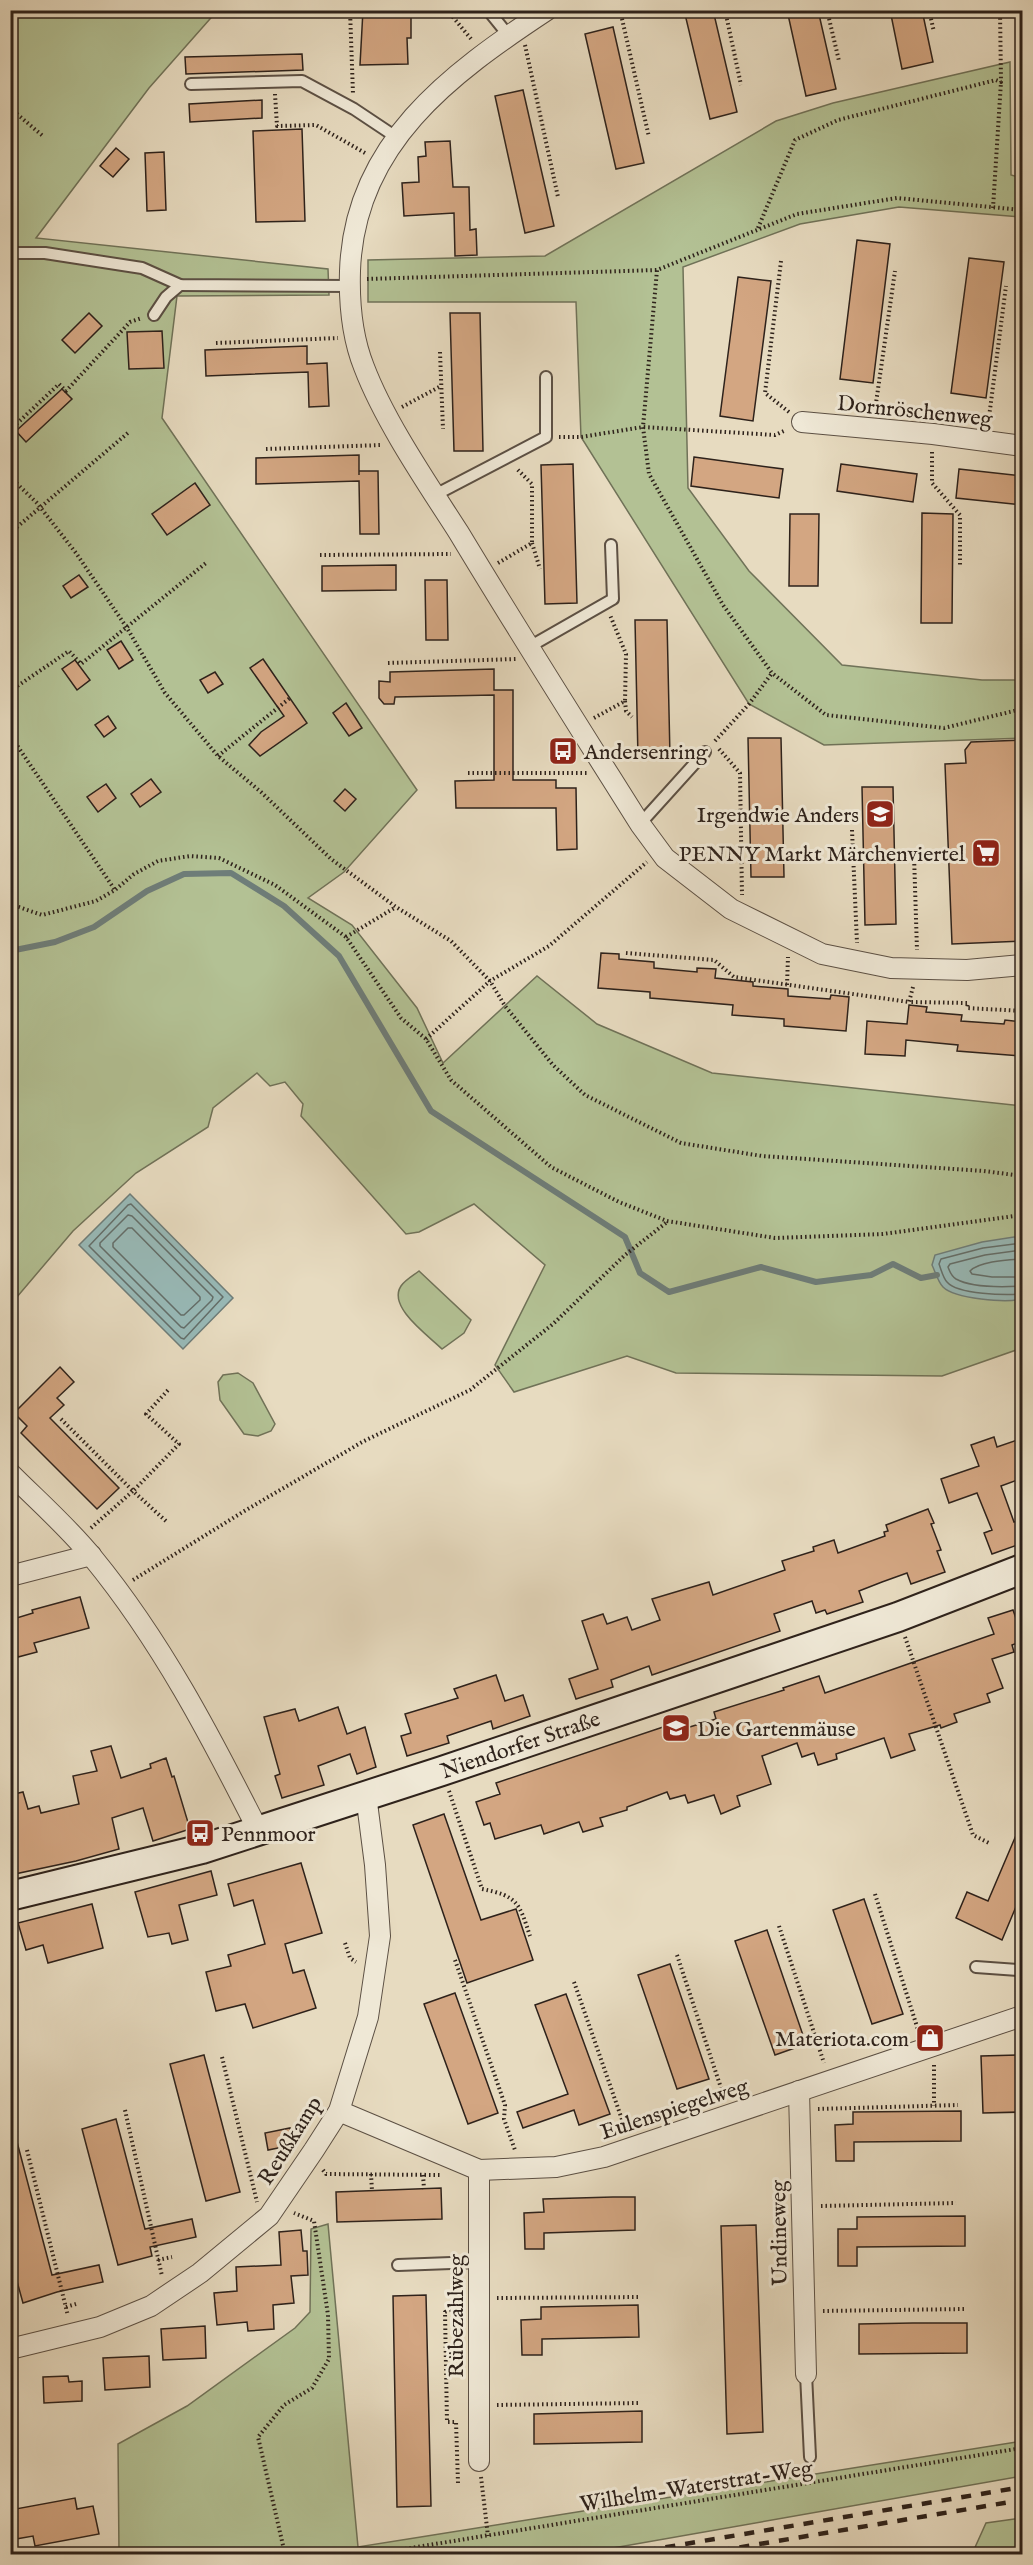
<svg xmlns="http://www.w3.org/2000/svg" width="1033" height="2565" font-family="'IM FELL English',serif">
<rect width="100%" height="100%" fill="#e7dbc0"/>
<filter id="stains"><feTurbulence type="fractalNoise" baseFrequency=".00333" numOctaves="4"/><feColorMatrix values="0 0 0 0 .2 0 0 0 0 .09 0 0 0 0 .02 0 0 0 .5 -.17"/></filter>
<radialGradient id="worn" r=".72"><stop offset=".6" stop-color="#630" stop-opacity="0"/><stop offset="1" stop-color="#630" stop-opacity=".3"/></radialGradient>
<!-- green -->
<g fill="#b3c194" stroke="#707258" stroke-width="1.5">
<polygon points="11,11 217,11 149,88 36,238 328,269 329,295 177,296 162,418 417,790 344,872 308,898 352,925 417,1008 443,1063 537,976 597,1024 712,1073 1022,1106 1022,1348 942,1376 676,1373 627,1356 514,1392 495,1365 545,1265 474,1204 419,1232 406,1234 301,1116 303,1104 285,1082 270,1086 257,1073 213,1108 208,1127 136,1173 73,1231 11,1304"/>
<polygon points="1010,62 1011,175 1022,178 1022,217 899,207 800,224 683,267 688,488 749,571 842,665 982,680 1022,680 1022,738 824,745 749,704 581,437 576,302 368,302 368,260 545,256 776,121 833,103"/>
<path d="M419,1271L471,1320L464,1333L442,1349C429,1336 387,1307 401,1286C405,1280 414,1275 419,1271Z"/>
<polygon points="238,1373 253,1383 275,1424 271,1431 258,1436 244,1434 220,1400 218,1382 223,1375"/>
<polygon points="328,2224 358,2547 1022,2441 1022,2476 579,2554 119,2554 118,2444 187,2406 295,2328 310,2312 311,2229"/>
<polygon points="1022,2518 1022,2554 972,2554 986,2523"/>
</g>
<!-- water -->
<g fill="#98bab8" stroke="#6e7d79" stroke-width="1.5">
<polygon points="130,1194 233,1298 183,1349 79,1245"/>
<path d="M1014,1237H1022V1299C1006,1303 955,1299 943,1287C938,1282 935,1271 932,1265L935,1255L982,1242Z"/>
</g>
<g fill="none" stroke-linecap="round" stroke-linejoin="round">
<!-- shore -->
<g stroke="#636e6a" stroke-width="1.5">
<polygon points="131,1204 223,1297 184,1339 181,1338 89,1246 128,1205"/>
<polygon points="128,1215 132,1216 213,1297 212,1300 184,1328 181,1327 100,1246 100,1243"/>
<polygon points="128,1228 132,1228 200,1297 200,1300 184,1315 181,1315 113,1247 113,1243"/>
<path d="M1022,1243L983,1248L941,1259L939,1264C941,1269 943,1278 947,1282C958,1295 1006,1295 1022,1294"/>
<path d="M1022,1250L985,1255L950,1264L948,1267C950,1272 951,1276 956,1279C972,1288 1005,1287 1022,1286"/>
<path d="M1022,1259C1008,1260 980,1261 970,1271L972,1274L992,1277H1022"/>
</g>
<!-- stream -->
<polyline stroke="#6e7d79" stroke-width="6" points="10,951 55,942 94,927 147,891 184,874 231,873 284,906 339,956 431,1111 625,1237 640,1273 669,1292 761,1267 816,1282 871,1275 893,1264 921,1278 937,1275"/>
</g>
<!-- building -->
<g fill="#d3a682" stroke="#2e221b" stroke-width="1.5">
<polygon points="363,10 411,10 411,38 407,38 408,64 360,65"/>
<polygon points="684,10 713,10 737,112 710,119"/>
<polygon points="787,10 818,10 836,89 806,96"/>
<polygon points="890,10 922,10 933,62 902,69"/>
<polygon points="613,27 644,163 616,169 585,34"/>
<polygon points="302,54 303,70 186,74 185,57"/>
<polygon points="523,90 554,226 525,233 495,96"/>
<polygon points="262,100 262,118 190,122 189,104"/>
<polygon points="302,129 305,221 256,222 253,131"/>
<polygon points="450,141 453,187 469,187 470,230 476,229 477,255 455,256 454,213 404,216 402,183 419,182 418,157 426,156 425,142"/>
<polygon points="116,148 129,159 113,177 100,166"/>
<polygon points="164,152 166,210 147,211 145,153"/>
<polygon points="857,240 890,244 873,383 840,379"/>
<polygon points="969,258 1004,262 986,398 951,393"/>
<polygon points="738,277 771,281 753,421 720,416"/>
<polygon points="89,313 102,326 75,353 62,340"/>
<polygon points="450,313 480,313 483,451 454,451"/>
<polygon points="162,331 164,368 129,369 127,332"/>
<polygon points="307,346 307,364 327,363 329,406 309,407 308,372 206,376 205,350"/>
<polygon points="62,389 72,399 26,442 16,431"/>
<polygon points="359,455 359,475 359,471 378,471 379,534 360,534 359,481 256,484 256,458"/>
<polygon points="694,457 783,469 779,498 691,486"/>
<polygon points="573,464 577,603 545,604 541,465"/>
<polygon points="841,464 917,474 913,502 837,491"/>
<polygon points="959,469 1023,476 1023,505 956,498"/>
<polygon points="195,483 210,505 167,535 152,514"/>
<polygon points="922,513 953,514 952,623 921,623"/>
<polygon points="790,514 819,514 818,586 789,586"/>
<polygon points="396,565 396,590 322,591 322,566"/>
<polygon points="79,575 88,587 71,598 63,586"/>
<polygon points="425,580 447,580 448,640 426,640"/>
<polygon points="635,620 667,620 670,757 638,758"/>
<polygon points="121,641 133,660 119,669 107,650"/>
<polygon points="263,659 307,723 260,756 249,745 261,732 284,716 250,668"/>
<polygon points="75,660 90,680 77,690 62,669"/>
<polygon points="494,669 494,690 513,690 513,780 556,780 556,788 576,788 577,849 557,850 556,808 456,808 455,781 494,780 494,695 395,697 394,704 384,704 379,698 379,681 390,682 390,672"/>
<polygon points="215,672 223,684 208,693 200,680"/>
<polygon points="346,703 362,728 349,736 333,713"/>
<polygon points="108,716 116,728 104,737 95,725"/>
<polygon points="748,738 781,738 784,877 751,877"/>
<polygon points="1023,740 1023,941 952,944 945,764 966,763 965,750 971,742"/>
<polygon points="151,779 161,792 140,807 131,794"/>
<polygon points="106,784 116,798 98,812 87,797"/>
<polygon points="862,787 893,787 896,924 865,925"/>
<polygon points="345,789 356,799 345,811 334,801"/>
<polygon points="601,953 619,954 619,959 654,962 654,968 697,972 697,968 716,969 715,978 753,982 753,986 788,989 788,996 830,999 831,995 849,997 846,1031 784,1026 784,1019 732,1015 733,1005 650,998 650,992 598,988"/>
<polygon points="909,1005 927,1007 926,1012 962,1015 961,1021 1004,1024 1005,1020 1023,1022 1020,1056 957,1051 958,1045 906,1040 905,1056 865,1054 867,1021 907,1024"/>
<polygon points="60,1367 74,1382 57,1398 64,1405 50,1418 119,1488 97,1509 21,1433 27,1426 14,1413"/>
<polygon points="994,1437 997,1447 1023,1438 1023,1478 1001,1486 1014,1522 1023,1519 1023,1543 992,1554 984,1533 992,1530 977,1493 949,1503 941,1479 979,1466 971,1445"/>
<polygon points="928,1509 934,1523 931,1524 941,1550 937,1551 945,1572 911,1584 907,1573 882,1582 859,1591 863,1602 827,1614 825,1610 816,1613 812,1601 774,1614 780,1631 652,1675 649,1666 611,1680 613,1687 576,1699 569,1679 598,1669 582,1621 603,1614 607,1624 627,1617 632,1630 660,1620 652,1599 709,1582 713,1595 785,1570 782,1561 814,1551 813,1547 834,1540 838,1553 885,1536 884,1532 888,1531 886,1525"/>
<polygon points="80,1597 89,1628 34,1643 37,1652 18,1657 14,1644 10,1645 10,1620 33,1613 32,1610"/>
<polygon points="1013,1610 1018,1624 1023,1622 1023,1641 1012,1645 1014,1652 992,1659 1003,1688 987,1694 990,1702 954,1714 957,1722 941,1728 940,1725 909,1734 915,1750 891,1758 884,1738 836,1754 837,1759 818,1765 814,1753 802,1757 797,1743 762,1756 771,1784 737,1796 740,1806 721,1814 714,1795 688,1803 685,1795 670,1799 667,1792 627,1807 627,1810 600,1818 603,1826 583,1832 579,1822 544,1834 541,1825 495,1839 490,1823 484,1825 476,1802 500,1794 496,1783 681,1721 683,1729 716,1719 714,1712 784,1690 783,1688 819,1676 825,1693 994,1634 988,1618"/>
<polygon points="496,1675 505,1701 523,1695 530,1716 493,1729 491,1721 447,1736 449,1743 407,1756 401,1736 411,1733 405,1714 458,1698 454,1689"/>
<polygon points="338,1707 347,1734 365,1727 376,1767 357,1774 350,1754 318,1766 324,1785 282,1798 275,1776 280,1774 264,1717 295,1709 299,1721"/>
<polygon points="111,1746 121,1778 151,1768 150,1764 166,1758 172,1777 174,1776 190,1829 153,1841 143,1808 112,1818 119,1849 76,1861 10,1875 10,1795 23,1792 28,1809 39,1806 41,1813 79,1804 73,1776 97,1771 91,1751"/>
<polygon points="444,1814 481,1920 516,1909 533,1960 467,1983 413,1825"/>
<polygon points="1023,1819 1023,1890 1002,1940 956,1918 967,1892 988,1901"/>
<polygon points="301,1863 322,1933 285,1944 293,1973 304,1970 316,2008 253,2028 245,2004 216,2011 206,1972 231,1966 228,1955 265,1944 253,1900 234,1906 228,1884"/>
<polygon points="211,1871 217,1895 179,1905 188,1940 172,1944 169,1933 148,1937 135,1892"/>
<polygon points="864,1899 903,2014 872,2024 833,1910"/>
<polygon points="92,1904 103,1948 48,1963 43,1945 26,1950 18,1923"/>
<polygon points="767,1930 806,2044 775,2055 735,1941"/>
<polygon points="670,1964 709,2079 677,2089 638,1975"/>
<polygon points="455,1993 498,2113 468,2124 424,2004"/>
<polygon points="566,1994 610,2114 579,2125 574,2110 523,2128 517,2112 568,2094 535,2005"/>
<polygon points="204,2055 240,2192 206,2201 170,2064"/>
<polygon points="1023,2055 1023,2112 983,2113 981,2056"/>
<polygon points="961,2111 961,2141 854,2142 854,2161 836,2161 835,2125 853,2124 853,2112"/>
<polygon points="116,2119 145,2229 192,2219 196,2237 150,2247 152,2256 118,2265 82,2129"/>
<polygon points="290,2128 293,2145 268,2150 265,2133"/>
<polygon points="10,2138 16,2138 52,2275 99,2265 103,2282 57,2292 23,2303 10,2256"/>
<polygon points="441,2188 442,2219 337,2222 336,2192"/>
<polygon points="613,2197 635,2197 635,2230 544,2233 544,2249 525,2249 524,2213 544,2212 543,2199"/>
<polygon points="965,2216 965,2246 857,2247 857,2266 838,2266 838,2229 857,2229 857,2217"/>
<polygon points="756,2225 763,2432 727,2434 721,2226"/>
<polygon points="301,2230 303,2251 307,2251 308,2275 291,2276 294,2303 273,2305 274,2329 248,2331 247,2322 217,2325 214,2293 237,2291 236,2267 281,2265 279,2232"/>
<polygon points="426,2295 431,2506 397,2507 393,2296"/>
<polygon points="638,2305 639,2337 542,2339 542,2355 522,2355 521,2320 541,2319 541,2307"/>
<polygon points="913,2323 967,2323 967,2353 859,2354 859,2324"/>
<polygon points="205,2326 206,2358 163,2360 161,2329"/>
<polygon points="149,2356 150,2387 105,2390 103,2358"/>
<polygon points="68,2376 69,2382 82,2381 82,2401 44,2403 43,2377"/>
<polygon points="642,2411 642,2442 534,2444 534,2414"/>
<polygon points="75,2498 77,2509 93,2506 99,2534 35,2546 33,2536 10,2540 10,2510"/>
</g>
<g fill="none" stroke-linecap="round" stroke-linejoin="round">
<!-- service casing -->
<g stroke="#5c5044" stroke-width="14">
<g id="service">
<polyline points="488,10 509,36"/>
<polyline points="191,84 302,81 354,109 396,137"/>
<polyline points="10,253 45,253 142,268 180,285 350,286"/>
<polyline points="154,315 166,297 180,285"/>
<polyline points="435,495 546,437 546,377"/>
<polyline points="529,647 613,599 611,545"/>
<polyline points="640,824 705,752"/>
<polyline points="976,1967 1018,1970"/>
<polyline points="398,2265 478,2262"/>
<polyline points="806,2374 810,2457"/>
</g>
</g>
<!-- minor casing -->
<g stroke="#5c5044" stroke-width="22">
<g id="minor">
<path d="M547,10C450,74 354,144 350,271C349,304 352,337 364,367C385,422 427,483 459,533C518,631 579,727 640,824L665,858L731,909L822,954L891,968L967,970L1022,965"/>
<polyline points="802,422 933,434 1022,446"/>
<path d="M10,1473C38,1501 69,1528 93,1558C161,1641 210,1735 258,1830"/>
<polyline points="10,1576 91,1555"/>
<polyline points="799,2091 806,2374"/>
<polyline points="339,2111 479,2170 556,2167 604,2157 1022,2016"/>
<polyline points="479,2170 479,2461"/>
<polyline points="10,2349 100,2327 151,2306 200,2273 269,2216 314,2150 339,2111 368,2017 380,1936 375,1865 366,1795"/>
</g>
</g>
<!-- secondary casing -->
<g stroke="#2e221b" stroke-width="32">
<polyline id="secondary" points="10,1896 202,1849 442,1771 898,1617 1022,1569"/>
</g>
<!-- path -->
<g stroke="#2e221b" stroke-width="4" stroke-dasharray="1.5 3" stroke-linecap="butt">
<polyline points="125,10 129,14"/>
<polyline points="350,10 353,94"/>
<polyline points="447,10 472,40"/>
<polyline points="620,10 649,137"/>
<polyline points="725,10 741,85"/>
<polyline points="827,10 839,61"/>
<polyline points="929,10 934,32"/>
<polyline points="10,25 23,10"/>
<polyline points="525,45 558,197"/>
<polyline points="1020,91 1022,91"/>
<polyline points="275,94 277,126 316,125 365,153"/>
<polyline points="10,108 44,137"/>
<polyline points="993,208 1001,82"/>
<polyline points="1022,210 897,198 797,214 657,270 643,427 649,474 723,605 772,673 826,715 944,728 1022,709"/>
<polyline points="758,228 795,140 838,120 996,80 1001,82 1000,10"/>
<polyline points="781,261 765,393 789,412"/>
<polyline points="367,279 657,270"/>
<polyline points="216,343 338,338"/>
<polyline points="440,352 443,429"/>
<polyline points="402,407 441,386"/>
<polyline points="875,410 895,271"/>
<polyline points="988,425 1006,286"/>
<polyline points="10,430 59,384 66,391 130,322 142,318"/>
<polyline points="559,437 581,437 643,427 775,435 786,430"/>
<polyline points="266,449 382,445"/>
<polyline points="932,452 932,483 960,515 960,567"/>
<polyline points="10,477 37,503 76,553 127,628 165,693 218,756 261,792 331,859 396,907 451,941 490,981 505,1006 553,1065 585,1095 681,1143 762,1156 984,1171 1022,1176"/>
<polyline points="10,533 129,432"/>
<polyline points="532,543 540,569"/>
<polyline points="320,555 451,554"/>
<polyline points="498,563 532,543 532,484 516,468"/>
<polyline points="388,663 516,659"/>
<polyline points="10,691 69,651 81,664 206,563"/>
<polyline points="625,701 626,711 632,717"/>
<polyline points="594,718 625,701 626,654 610,615"/>
<polyline points="10,735 115,890"/>
<polyline points="715,741 749,704 772,673"/>
<polyline points="719,749 740,773 742,895"/>
<polyline points="218,756 290,698"/>
<polyline points="468,773 587,773"/>
<polyline points="852,830 857,943"/>
<polyline points="914,855 917,950"/>
<polyline points="10,904 42,915 96,901 115,890 134,874 158,861 190,856 219,858 275,885 346,937 401,1018 426,1039 451,1080 551,1167 619,1202 667,1221 775,1238 883,1234 1022,1215"/>
<polyline points="346,937 396,907"/>
<polyline points="626,953 714,960 734,977 909,1002"/>
<polyline points="787,985 788,957"/>
<polyline points="913,987 909,1002 968,1003 967,1008 1022,1011"/>
<polyline points="426,1039 490,981 549,946 647,862"/>
<polyline points="61,1419 133,1491 179,1444 146,1414 169,1389"/>
<polyline points="91,1528 133,1491 167,1522"/>
<polyline points="133,1580 246,1510 364,1441 470,1390 553,1324 625,1255 667,1222"/>
<polyline points="905,1637 973,1835 989,1843"/>
<path d="M449,1791L482,1889C518,1896 519,1903 530,1936"/>
<polyline points="875,1894 919,2033"/>
<polyline points="779,1926 824,2063"/>
<polyline points="345,1943 350,1958 356,1962"/>
<polyline points="677,1955 724,2097"/>
<polyline points="455,1960 505,2105 504,2119 515,2150"/>
<polyline points="574,1982 626,2131"/>
<polyline points="222,2057 257,2202"/>
<polyline points="934,2065 934,2106"/>
<polyline points="818,2109 958,2105"/>
<polyline points="125,2110 162,2276"/>
<polyline points="27,2150 68,2316"/>
<polyline points="323,2170 326,2174 440,2175"/>
<polyline points="371,2174 372,2191"/>
<polyline points="423,2175 424,2189"/>
<polyline points="821,2206 956,2203"/>
<polyline points="158,2260 172,2257"/>
<polyline points="497,2298 641,2297"/>
<polyline points="66,2307 76,2304"/>
<polyline points="823,2311 965,2309"/>
<polyline points="497,2405 640,2403"/>
<polyline points="481,2477 488,2536"/>
<polyline points="458,2483 456,2422 447,2422 445,2312 461,2306"/>
<polyline points="285,2554 258,2437 284,2405 312,2388 329,2359 328,2315 314,2221 294,2213"/>
<polyline points="374,2554 1022,2448"/>
<polyline points="980,2554 980,2553"/>
</g>
<!-- service -->
<use href="#service" stroke="#efe8d6" stroke-width="10"/>
<!-- minor -->
<use href="#minor" stroke="#efe8d6" stroke-width="20"/>
<!-- secondary -->
<use href="#secondary" stroke="#efe8d6" stroke-width="28"/>
<!-- rail -->
<g stroke="#2e221b" stroke-width="4.5" stroke-dasharray="10 10" stroke-linecap="butt">
<polyline points="626,2554 1022,2487"/>
<polyline points="700,2554 1022,2500"/>
</g>
</g>
<!-- icons -->
<defs>
<g id="bus-square" transform="scale(1.5)"><rect x="-9" y="-9" width="18" height="18" rx="4" fill="#8f2418" stroke="#efe8d6"/><path d="M-5-6H5V4H4V6H2V4H-2V6H-4V4H-5ZM-3.5-4V0h7V-4ZM-3.5 1.2v1.5H-2V1.2ZM2 1.2v1.5H3.5V1.2Z" fill="#fff"/></g>
<g id="school-square" transform="scale(1.5)"><rect x="-9" y="-9" width="18" height="18" rx="4" fill="#8f2418" stroke="#efe8d6"/><path d="M0-5L7-2L0 1L-7-2ZM-4 1L0 2.5L4 1V4Q0 6-4 4Z" fill="#fff"/></g>
<g id="supermarket-square" transform="scale(1.5)"><rect x="-9" y="-9" width="18" height="18" rx="4" fill="#8f2418" stroke="#efe8d6"/><path d="M-6-5.5h2.5l.6 2H6L4.5 2H-2.5L-4.4-4H-6ZM-1.5 3.2a1.3 1.3 0 1 0 .1 0ZM3 3.2a1.3 1.3 0 1 0 .1 0Z" fill="#fff"/></g>
<g id="shop-square" transform="scale(1.5)"><rect x="-9" y="-9" width="18" height="18" rx="4" fill="#8f2418" stroke="#efe8d6"/><path d="M-5-2.5h2.3a2.7 3.5 0 0 1 5.4 0H5L5.5 6h-11ZM-1.5-2.5h3a1.5 2.3 0 0 0-3 0Z" fill="#fff"/></g>
</defs>
<g fill-rule="evenodd">
<use href="#bus-square" x="563" y="751"/>
<use href="#school-square" x="880" y="814"/>
<use href="#supermarket-square" x="986" y="853"/>
<use href="#school-square" x="676" y="1728"/>
<use href="#bus-square" x="200" y="1833"/>
<use href="#shop-square" x="930" y="2038"/>
</g>
<g text-anchor="middle" stroke-width="6" stroke-linejoin="round" paint-order="stroke">
<!-- street labels -->
<g font-size="22" fill="#2e221b" stroke="#efe8d6">
<text transform="translate(915 410) rotate(6)" y="8">Dornröschenweg</text>
<text transform="translate(520 1744) rotate(-19)" y="8">Niendorfer Straße</text>
<text transform="translate(674 2108) rotate(-18)" y="8">Eulenspiegelweg</text>
<text transform="translate(289 2140) rotate(-58)" y="8">Reußkamp</text>
<text transform="translate(778 2233) rotate(-91)" y="8">Undineweg</text>
<text transform="translate(455 2316) rotate(-90)" y="8">Rübezahlweg</text>
<text transform="translate(696 2485) rotate(-9)" y="8">Wilhelm-Waterstrat-Weg</text>
</g>
<!-- poi labels -->
<g font-size="22" fill="#2e221b" stroke="#efe8d6" text-anchor="start">
<text x="584" y="759">Andersenring</text>
<text x="859" y="822" text-anchor="end">Irgendwie Anders</text>
<text x="965" y="861" text-anchor="end">PENNY Markt Märchenviertel</text>
<text x="697" y="1736">Die Gartenmäuse</text>
<text x="221" y="1841">Pennmoor</text>
<text x="909" y="2046" text-anchor="end">Materiota.com</text>
</g>
</g>
<!-- margin -->
<rect width="1033" height="2565" fill="none" stroke="#e7dbc0" stroke-width="36"/>
<rect x="12" y="12" width="1009" height="2541" fill="none" stroke="#2e221b" stroke-width="3"/>
<rect x="18" y="18" width="997" height="2529" fill="none" stroke="#2e221b" stroke-width="1.5"/>
<rect width="100%" height="100%" filter="url(#stains)"/>
<rect width="100%" height="100%" fill="url(#worn)"/>
</svg>
